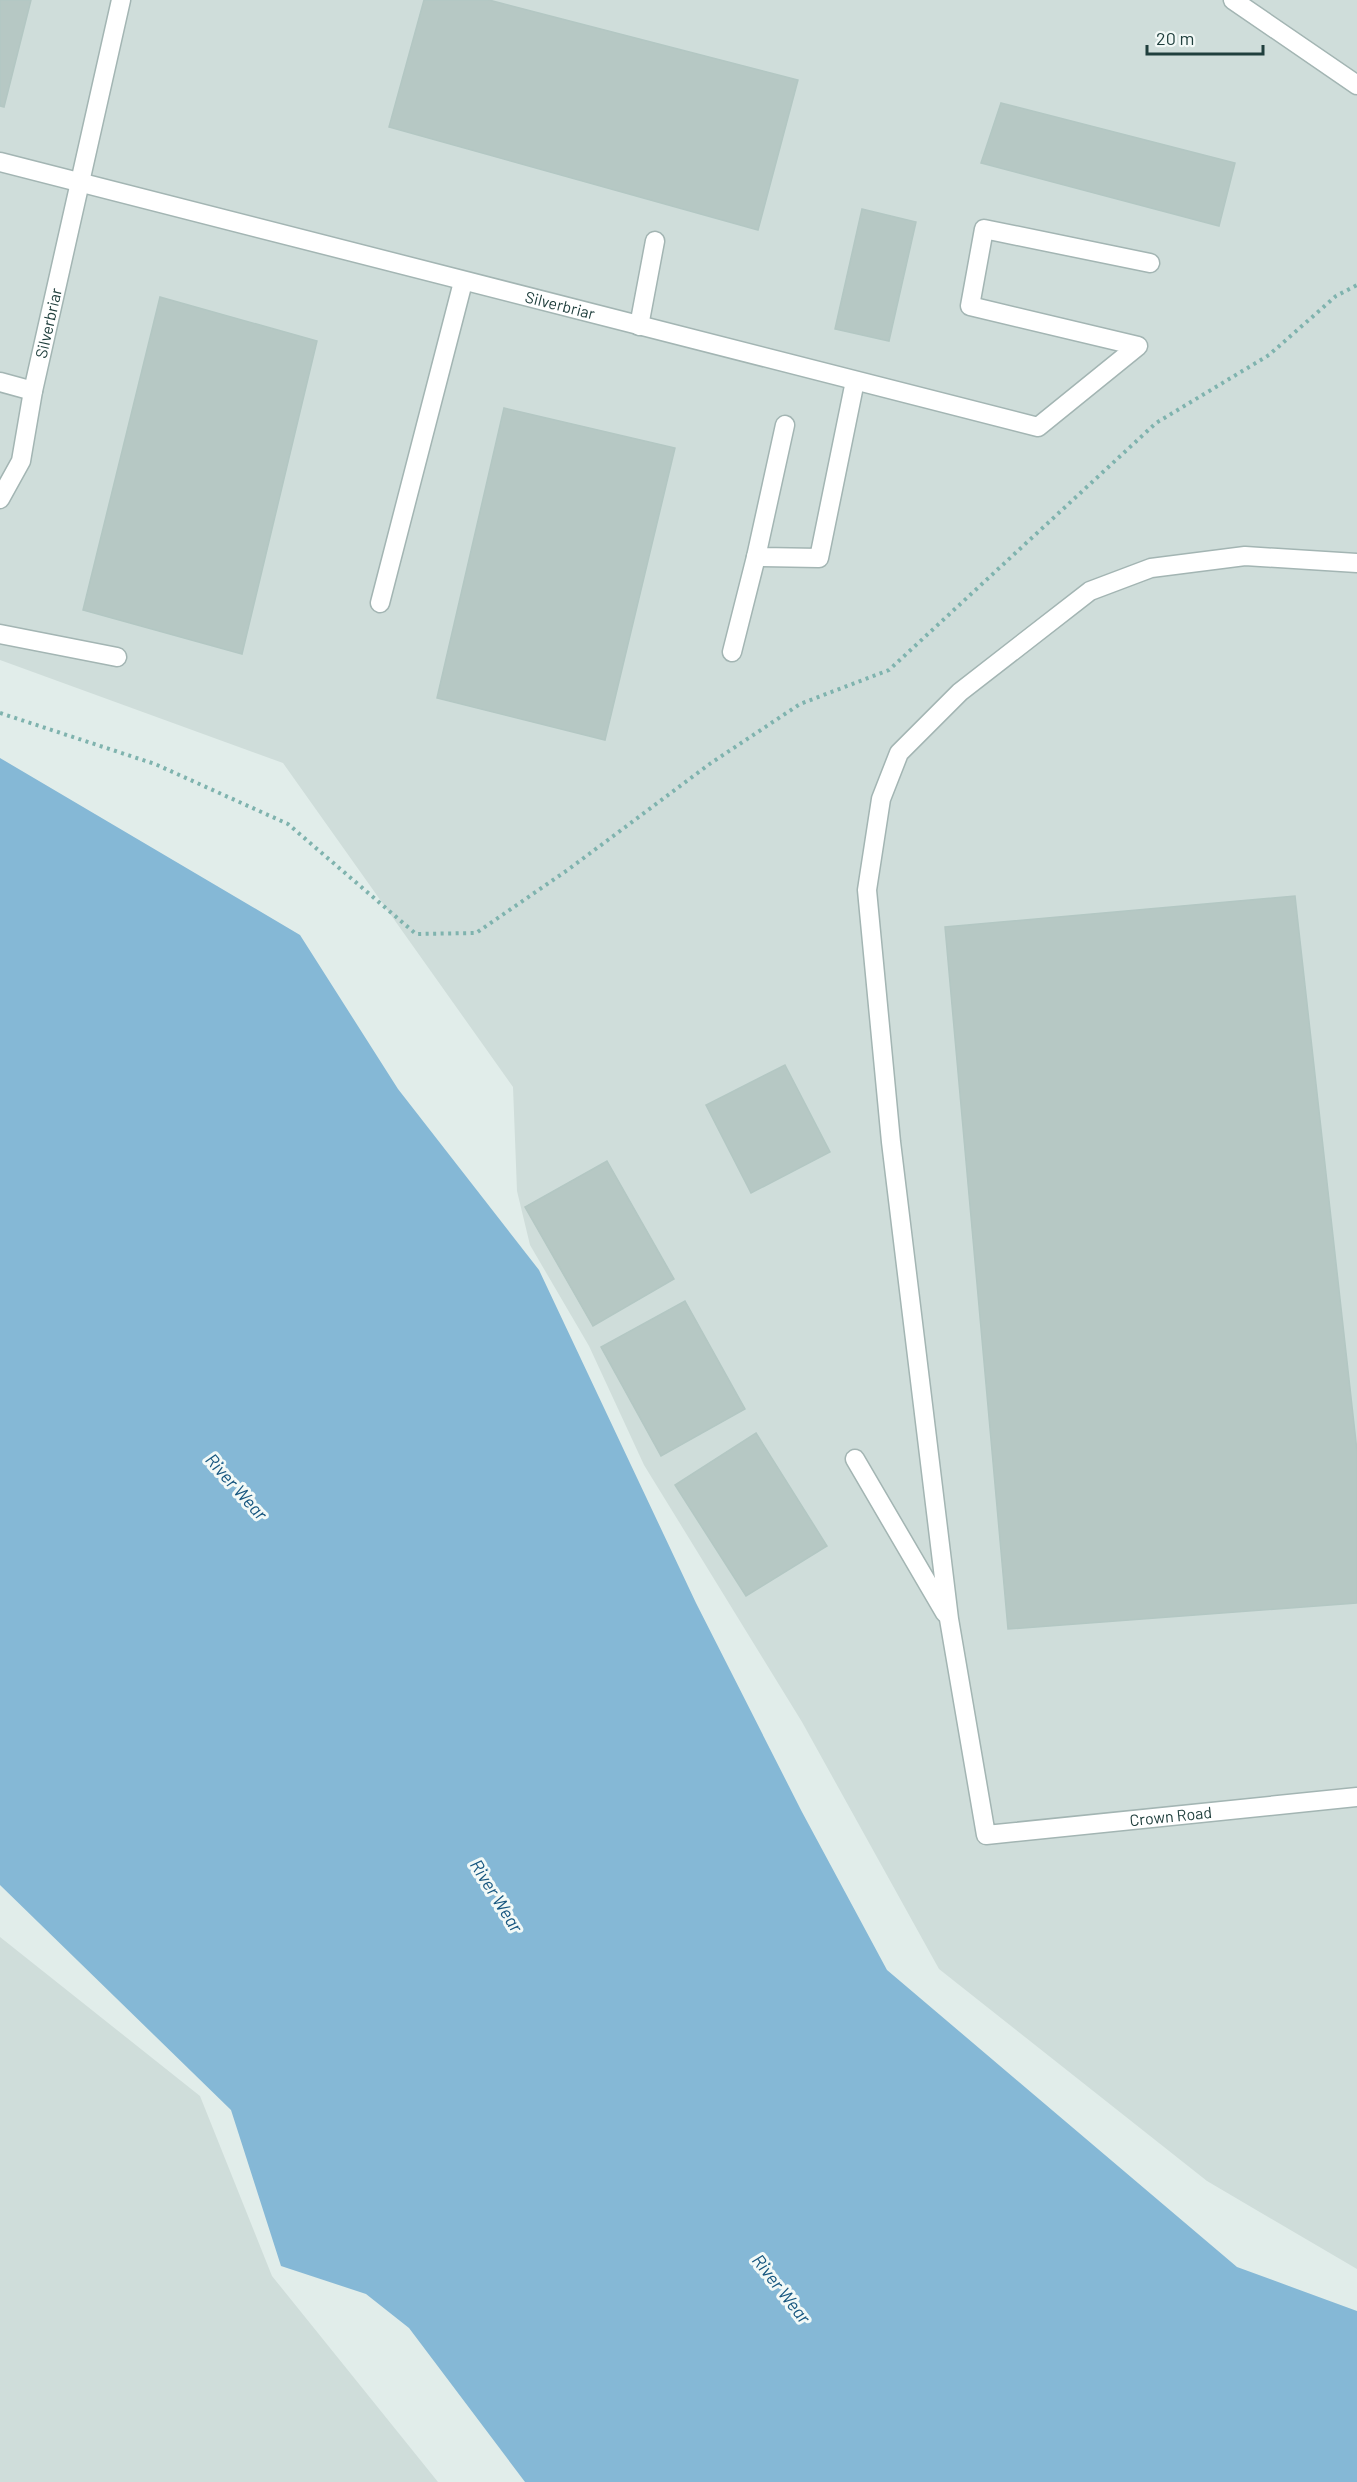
<svg xmlns="http://www.w3.org/2000/svg" width="1357" height="2482" font-family="Barlow,sans-serif">
<rect width="100%" height="100%" fill="#e1edea"/>
<!-- built -->
<g fill="#cfddda">
<polygon points="0,0 1357,0 1357,2269 1207,2181 939,1969 802,1722 644,1465 589,1346 530,1245 517,1191 513,1087 283,763 0,660"/>
<polygon points="0,1937 200,2096 272,2276 438,2482 0,2482"/>
</g>
<!-- water -->
<polygon fill="#85b8d6" points="0,758 300,935 398,1089 539,1270 696,1603 802,1812 887,1970 1237,2267 1357,2311 1357,2482 525,2482 409,2328 366,2294 281,2266 231,2110 0,1885"/>
<!-- building -->
<g fill="#b6c8c4" stroke="#b3c7c3" stroke-width="1.5">
<polygon points="0,0 31,0 4,107 0,106"/>
<polygon points="424,0 489,0 798,80 758,230 389,127"/>
<polygon points="1001,103 1235,163 1219,226 981,163"/>
<polygon points="862,209 916,222 889,341 835,329"/>
<polygon points="160,297 317,341 242,654 83,610"/>
<polygon points="504,408 675,448 605,740 437,698"/>
<polygon points="1295,896 1357,1451 1357,1603 1008,1629 945,927"/>
<polygon points="785,1065 830,1152 751,1193 706,1105"/>
<polygon points="607,1161 674,1279 593,1326 525,1207"/>
<polygon points="685,1301 745,1409 661,1456 601,1347"/>
<polygon points="756,1433 827,1546 746,1596 675,1485"/>
</g>
<g fill="none" stroke-linecap="round" stroke-linejoin="round">
<!-- minor casing -->
<g stroke="#a3b5b3" stroke-width="21">
<g id="minor">
<polyline points="1233,0 1357,85"/>
<path id="s1" d="M0,162L1038,427L1138,346L970,306L984,229L1150,263"/>
<polyline points="639,326 655,241"/>
<polyline points="0,382 33,391"/>
<polyline points="785,425 756,557 819,558 855,381"/>
<path id="s2" d="M0,499L21,461L33,391L121,0"/>
<path id="s3" d="M1357,563L1245,556L1151,568L1090,591L960,692L899,753L881,799L867,890L891,1142L949,1619L986,1835L1357,1797"/>
<polyline points="380,603 463,282"/>
<polyline points="0,634 117,657"/>
<polyline points="732,652 756,557"/>
<polyline points="855,1459 945,1613"/>
</g>
</g>
<!-- path -->
<polyline stroke="#7fb3ae" stroke-width="4" stroke-dasharray="3 4.5" stroke-linecap="butt" points="0,713 155,764 288,824 416,934 476,933 569,869 711,763 800,704 889,670 1156,423 1269,355 1336,296 1357,285"/>
<!-- minor -->
<use href="#minor" stroke="#fff" stroke-width="18"/>
</g>
<g text-anchor="middle" stroke-width="6" stroke-linejoin="round" paint-order="stroke">
<!-- street labels -->
<g font-size="16" fill="#203f3d" stroke="#f2f9f7">
<text dy="6" stroke="none"><textPath href="#s1" startOffset="578">Silverbriar</textPath></text>
<text dy="6" stroke="none"><textPath href="#s2" startOffset="184">Silverbriar</textPath></text>
<text dy="6" stroke="none"><textPath href="#s3" startOffset="1803">Crown Road</textPath></text>
</g>
<!-- water labels -->
<g font-size="18" font-style="italic" fill="#16567f" stroke="#f2f9f7">
<text transform="translate(236 1487) rotate(48)" y="6">River Wear</text>
<text transform="translate(496 1896) rotate(58)" y="6">River Wear</text>
<text transform="translate(781 2289) rotate(52)" y="6">River Wear</text>
</g>
</g>
<!-- scale -->
<path d="M1147 45v9h116v-9" fill="none" stroke="#203f3d" stroke-width="3"/>
<text x="1156" y="45" font-size="18" fill="#203f3d" stroke="#f2f9f7" stroke-width="4.5" paint-order="stroke">20 m</text>
</svg>
